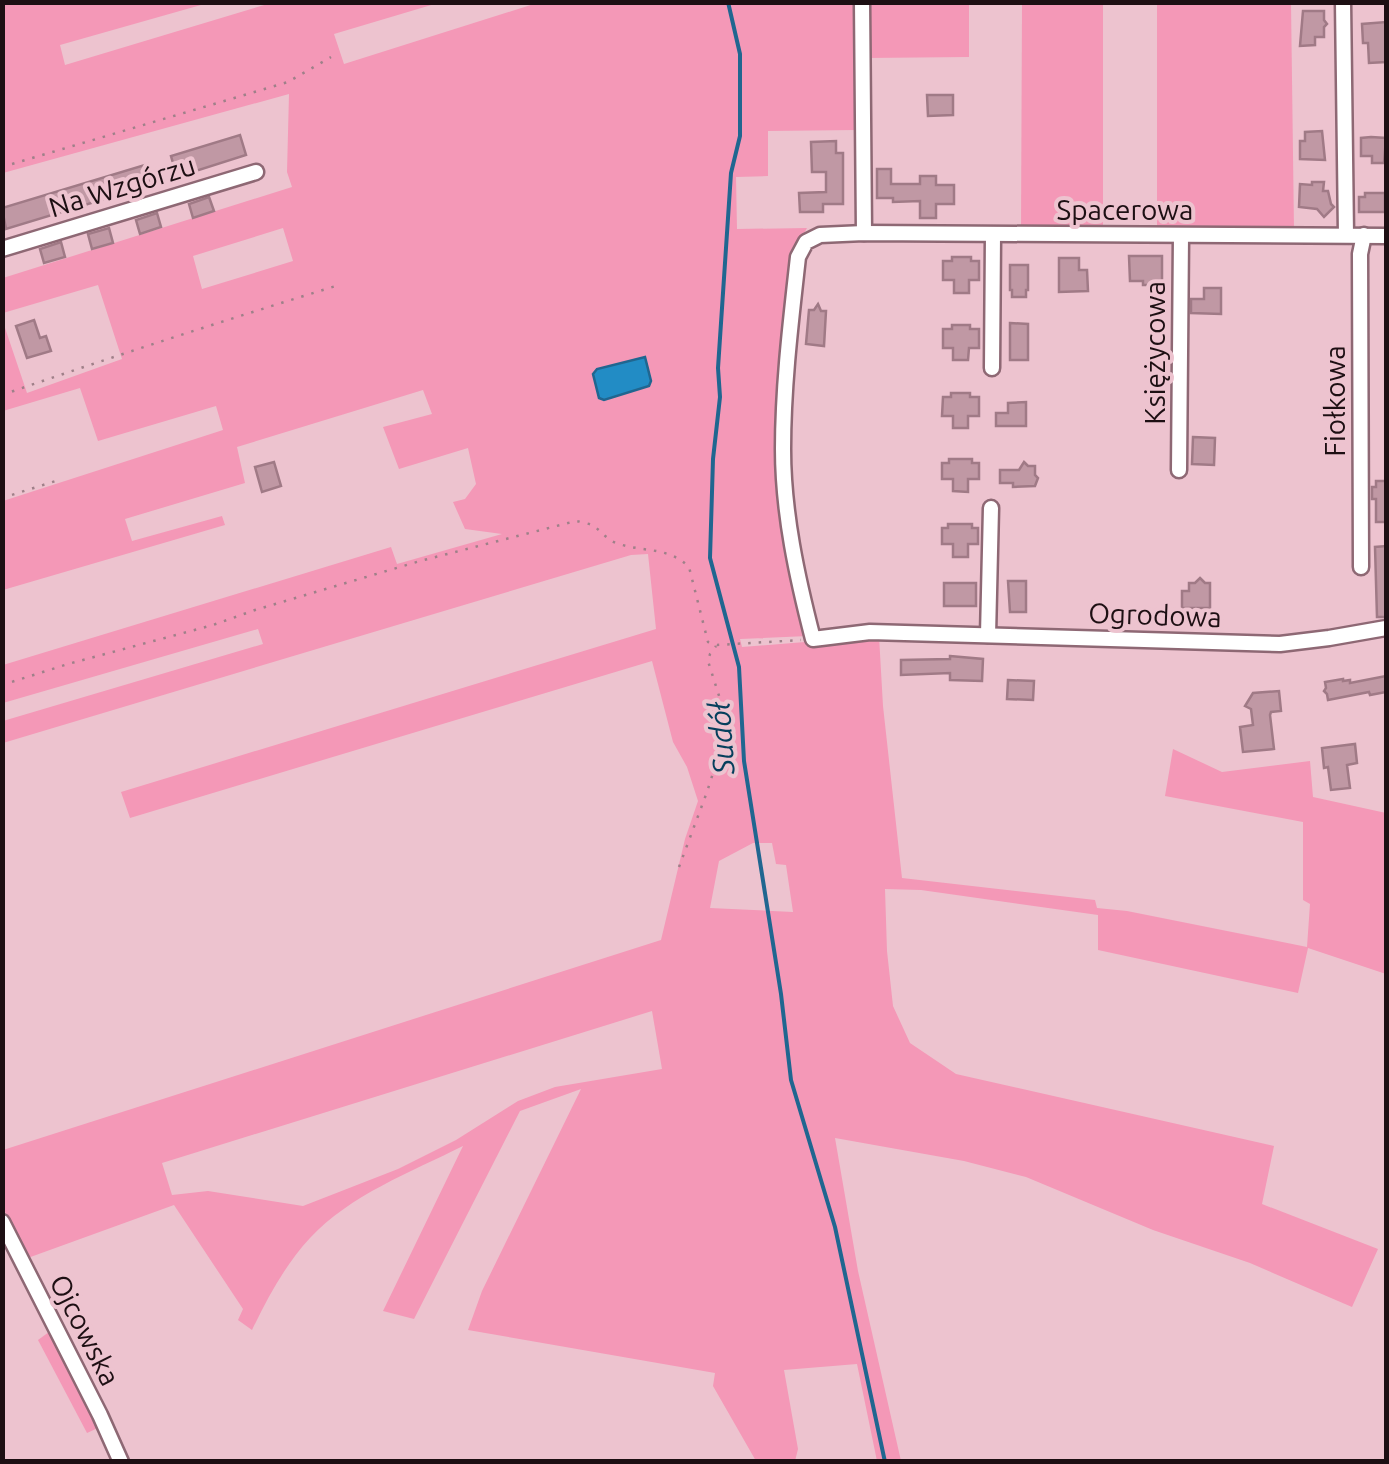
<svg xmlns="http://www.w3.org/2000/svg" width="1389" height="1464" font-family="Ubuntu,sans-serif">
<rect width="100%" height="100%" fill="#edc3cf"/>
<!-- green -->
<g fill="#f498b7" fill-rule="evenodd">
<path d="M2,3H208L60,45L65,65L271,3H438L334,34L344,64L537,3H856V130L768,131V176L736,177L737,229L807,228L792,255L781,450L808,636L740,639L742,647L879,636L883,706L902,878L1095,900L1097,908L1127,911L1307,947L1310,904L1303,900V822L1165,796L1173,749L1222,772L1310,761L1313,797L1386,813V974L1308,948L1298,993L1098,950V915L921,890L885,889L887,951L893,1006L910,1043L956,1074L1274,1146L1262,1204L1378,1249L1352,1307L1250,1263L1153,1230L1026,1177L964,1161L835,1138L858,1271L901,1461H877L857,1364L784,1370L798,1449L795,1461H756L713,1386L715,1373L468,1330L482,1291L581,1089L520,1111L414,1319L383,1311L463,1146C411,1172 350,1195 310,1238C285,1265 268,1297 252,1330L238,1320L243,1309L174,1205L25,1259L3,1207V1150L661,940L685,839L698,801L687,767L673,742L652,661L130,818L121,792L656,629L648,554L631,555L3,743V721L263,644L258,629L3,703V665L391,547L397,564L502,534L465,529L453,502L465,499L476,484L468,448L399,469L383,427L432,414L423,390L237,447L245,483L125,519L132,541L222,516L225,525L3,590V501L223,430L216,406L98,441L80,388L3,411V322L27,393L122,359L98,285L3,313V278L292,187L287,172L289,94L3,173ZM283,228L293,261L202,289L193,256ZM753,843H772L776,864L786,865L793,912L710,908L719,861ZM652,1011L662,1069L555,1087L518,1101L456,1140L398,1169L303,1206L208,1191L172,1195L162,1163Z"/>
<polygon points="866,3 969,3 969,57 866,58"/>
<polygon points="1022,3 1103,3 1103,230 1021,229"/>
<polygon points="1157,3 1291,3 1294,230 1157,230"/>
<polygon points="49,1332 100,1427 87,1433 38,1340"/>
</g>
<!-- water -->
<polygon fill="#228cc5" stroke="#206690" stroke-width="2.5" points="645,357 651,381 649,386 604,400 599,398 593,374 597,369"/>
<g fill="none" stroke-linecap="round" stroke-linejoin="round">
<!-- stream -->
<polyline stroke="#206690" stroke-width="4" points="728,2 740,54 740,136 731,173 718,368 720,397 713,459 710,558 739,667 744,761 781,994 791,1080 835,1227 885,1462"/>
</g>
<!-- building -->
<g fill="#c098a4" stroke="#a07a86" stroke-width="2.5">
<polygon points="1303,11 1324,11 1324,20 1327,24 1324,27 1324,37 1315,37 1315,45 1300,46"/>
<polygon points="1386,22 1386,62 1369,63 1368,43 1363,43 1362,24"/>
<polygon points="927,95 953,95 953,115 928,116"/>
<polygon points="1322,131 1325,160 1300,159 1300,141 1305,141 1305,132"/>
<polygon points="240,135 246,155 177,177 171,156"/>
<polygon points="1371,137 1386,138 1384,163 1372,163 1372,156 1361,156 1361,138"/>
<polygon points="836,141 836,153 843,153 843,204 823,204 823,212 800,212 799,193 826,192 826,172 812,172 811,142"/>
<polygon points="148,164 154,184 6,229 2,208"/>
<polygon points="877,169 891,169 891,184 920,184 920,176 936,176 936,185 954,185 954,204 936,204 936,218 920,218 920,201 893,202 893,198 877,198"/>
<polygon points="1312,182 1324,182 1323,191 1328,191 1331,204 1334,207 1324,217 1317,209 1299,207 1300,184 1312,185"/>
<polygon points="1365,193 1385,193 1385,212 1359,212 1359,197 1365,197"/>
<polygon points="209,197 214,211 193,218 189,204"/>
<polygon points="157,213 161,227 140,234 136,220"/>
<polygon points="109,228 113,243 92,249 88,234"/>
<polygon points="61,242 65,257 44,263 40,249"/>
<polygon points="1129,256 1162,256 1162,281 1159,281 1159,285 1143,285 1143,281 1130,281"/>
<polygon points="952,257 971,257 971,261 979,261 979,280 969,280 969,293 954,293 954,280 943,280 943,261 952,261"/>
<polygon points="1059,258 1079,258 1079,270 1087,270 1088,291 1059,292"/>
<polygon points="1010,265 1028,265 1028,290 1026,290 1026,297 1012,297 1012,290 1010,290"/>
<polygon points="1204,288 1221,288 1221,314 1191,313 1191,299 1204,299"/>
<polygon points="818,304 821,311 826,311 824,346 806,344 809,310 814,310"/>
<polygon points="34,320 40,338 46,336 51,351 27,358 16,326"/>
<polygon points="1010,323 1028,324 1028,360 1010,360"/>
<polygon points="952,325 970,325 970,329 979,329 979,348 969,348 968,360 953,360 953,348 943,348 943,329 952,329"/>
<polygon points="951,393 970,393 970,397 979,397 979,416 968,416 968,428 953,428 953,416 942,416 943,397 951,397"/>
<polygon points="1026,402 1026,426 996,426 996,413 1008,413 1008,403"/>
<polygon points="1193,437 1215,438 1214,465 1192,464"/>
<polygon points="949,459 972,459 972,463 979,463 979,479 968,479 968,492 953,491 953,479 942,479 942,463 949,463"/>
<polygon points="274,462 281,486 262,492 255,467"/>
<polygon points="1024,462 1028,466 1035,466 1035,475 1038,478 1035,486 1013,487 1013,483 1000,483 1000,470 1019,470"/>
<polygon points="1376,481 1386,481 1386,522 1376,522 1376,499 1372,499 1372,487 1376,487"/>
<polygon points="948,524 972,524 972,528 978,528 978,544 968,544 968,557 953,557 953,544 942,544 942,528 948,528"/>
<polygon points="1386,546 1386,617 1377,617 1375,547"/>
<polygon points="1200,578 1205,583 1210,583 1210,608 1182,608 1182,591 1189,591 1189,583 1195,583"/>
<polygon points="1008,581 1026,581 1026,612 1010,612"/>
<rect x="944" y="583" width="32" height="23"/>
<polygon points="950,656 983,659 982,681 950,680 950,673 901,675 901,660 950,659"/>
<polygon points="1386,676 1386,692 1370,695 1369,692 1328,700 1327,694 1324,691 1326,688 1325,682 1343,679 1343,681 1350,680 1350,683"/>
<polygon points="1008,680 1034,681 1033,700 1007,699"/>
<polygon points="1279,691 1281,711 1271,712 1270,715 1274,749 1243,752 1240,727 1253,725 1251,709 1245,706 1253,693"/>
<polygon points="1355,744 1357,763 1347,765 1350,788 1331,790 1328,767 1324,768 1322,748"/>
</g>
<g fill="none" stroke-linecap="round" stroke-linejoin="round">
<!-- minor casing -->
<g stroke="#8e6874" stroke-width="19">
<g id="minor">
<polyline points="862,2 864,233"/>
<polyline points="1343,2 1346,235"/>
<path d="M1386,236L864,233L820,235L806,242L798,257C791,320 783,385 783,449C783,513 797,577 813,639L870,632L1280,644L1329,638L1386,628"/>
<polyline points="2,249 256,172"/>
<polyline points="992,368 993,235"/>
<polyline points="1179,470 1181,236"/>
<polyline points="1361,567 1360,254 1364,235"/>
<polyline points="988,635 991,508"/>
<polyline points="2,1222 100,1415 121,1462"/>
</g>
</g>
<!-- path -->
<g stroke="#9f8089" stroke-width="2.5" stroke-dasharray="2.5 8" stroke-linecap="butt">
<polyline points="2,167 288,82 331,57"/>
<path d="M2,395C114,356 226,320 339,285"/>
<polyline points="2,498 62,479"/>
<path d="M2,685L68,664L213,625L255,610L420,561L576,521C578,521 590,524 592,525C602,531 607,541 619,544C644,552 669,547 689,567L708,642L717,645L801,640"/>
<polyline points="679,867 707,792 721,748 722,726 720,699 708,661 710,654 716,646"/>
</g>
<!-- minor -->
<use href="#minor" stroke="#fff" stroke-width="14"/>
</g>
<g text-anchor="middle" stroke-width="8" stroke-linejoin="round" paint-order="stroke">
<!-- street labels -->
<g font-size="28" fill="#1d0f13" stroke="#edc3cf">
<text transform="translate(122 186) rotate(-17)" y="10">Na Wzgórzu</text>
<text x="1125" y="220">Spacerowa</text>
<text transform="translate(1155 353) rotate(-90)" y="10">Księżycowa</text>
<text transform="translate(1335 401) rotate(-90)" y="10">Fiołkowa</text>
<text transform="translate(1155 615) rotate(2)" y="10">Ogrodowa</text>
<text transform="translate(85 1330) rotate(63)" y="10">Ojcowska</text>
</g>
<!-- water labels -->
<g font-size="30" font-style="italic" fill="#053f5c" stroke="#edc3cf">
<text transform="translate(722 738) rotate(-94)" y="10">Sudół</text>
</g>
</g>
<!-- border -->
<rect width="1389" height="1464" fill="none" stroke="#1d0f13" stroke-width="10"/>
</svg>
